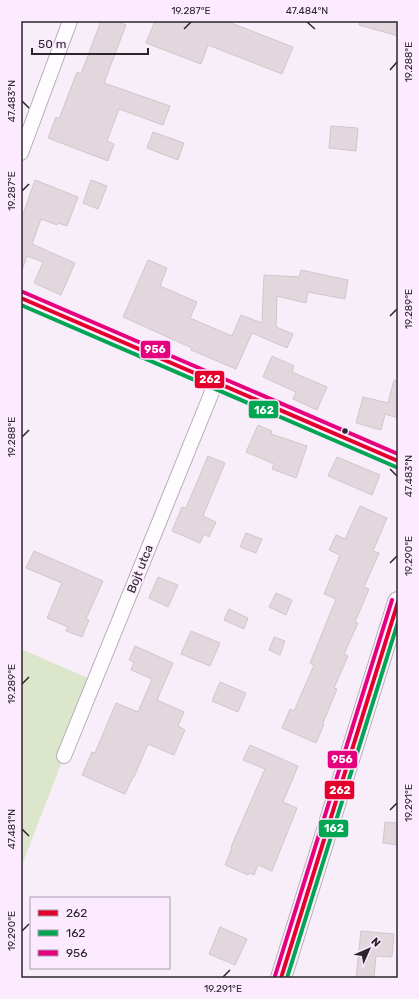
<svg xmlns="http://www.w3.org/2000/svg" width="419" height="999" font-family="Rubik,sans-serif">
<rect width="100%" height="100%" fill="#f8eefa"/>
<!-- green -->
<polygon fill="#dbe6cb" points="21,649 95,681 64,756 21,868"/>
<!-- building -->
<g fill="#e1d7dd" stroke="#d0c6cb">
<polygon points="101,21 116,21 126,25 104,83 170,106 163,125 119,109 107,141 114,144 108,161 48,138 56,117 59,119 77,72 81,74"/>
<polygon points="155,21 226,21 293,47 282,74 208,45 201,64 146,43"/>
<polygon points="360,21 398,21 398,36 359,25"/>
<polygon points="331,126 358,128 356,151 329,148"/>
<polygon points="153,132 184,143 178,160 147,148"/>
<polygon points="35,180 78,197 67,226 58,223 57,225 41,219 32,244 75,263 61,295 34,283 43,262 27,256 22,270 21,270 21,220"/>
<polygon points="91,180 107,186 98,209 83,203"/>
<polygon points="148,260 167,268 160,286 197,302 190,318 232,336 241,315 262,323 264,275 299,277 301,270 348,280 345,299 308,292 306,303 277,296 276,327 293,334 287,348 252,333 236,369 191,350 192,348 123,317"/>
<polygon points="272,356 294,366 292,372 327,387 317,410 293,399 296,392 263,377"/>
<polygon points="394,380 398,381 398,418 385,414 381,430 356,423 363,397 388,403"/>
<polygon points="258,425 272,431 271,434 307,446 296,478 272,469 274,464 246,452"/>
<polygon points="208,456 225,463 203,516 216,522 209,537 204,534 200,543 172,531 182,507 186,508"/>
<polygon points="337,457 380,475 372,495 328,476"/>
<polygon points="360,506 387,518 373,551 379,553 364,587 369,589 355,622 358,623 344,654 348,656 334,688 337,689 323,723 324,724 316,743 282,728 290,709 294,711 314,665 310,663 336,599 324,594 340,555 329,550 336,535 345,539"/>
<polygon points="246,533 262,539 256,553 240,547"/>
<polygon points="34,551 103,581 86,619 89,620 82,637 66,631 68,627 47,618 62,583 26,568"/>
<polygon points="158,577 178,585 168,607 149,598"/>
<polygon points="276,593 292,600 286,615 269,607"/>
<polygon points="229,609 248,618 244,629 224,620"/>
<polygon points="191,631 220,643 210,666 181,654"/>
<polygon points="274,637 285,641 280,655 269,650"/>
<polygon points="135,646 173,663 157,700 184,712 178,726 185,730 174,755 148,744 134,777 133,777 125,794 82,775 92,752 95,753 116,703 138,712 152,679 131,670 134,662 129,660"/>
<polygon points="220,682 246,693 238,712 212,701"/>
<polygon points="250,745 298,766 283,802 297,808 272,871 258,865 254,875 249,873 248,875 225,865 232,848 231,847 265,769 243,760"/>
<polygon points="385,822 398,823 398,845 383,843"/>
<polygon points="220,927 247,939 235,965 209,954"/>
<polygon points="361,931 394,934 392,957 376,956 374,978 356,978"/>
</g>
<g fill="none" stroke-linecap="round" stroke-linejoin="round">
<!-- street casing -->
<g stroke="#b5aeb6" stroke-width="16">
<g id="street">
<polyline points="21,153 70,21"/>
<polyline points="21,298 398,461"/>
<polyline points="64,756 216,382"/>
</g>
</g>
<!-- secondary casing -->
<g stroke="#b5aeb6" stroke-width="22">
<polyline id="secondary" points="281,978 398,602"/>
</g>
<!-- street -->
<use href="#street" stroke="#fefcfe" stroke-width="14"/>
<!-- secondary -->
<use href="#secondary" stroke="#fefcfe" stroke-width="20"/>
<!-- bus-1 casing -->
<g stroke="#fceafe" stroke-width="7">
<g id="bus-1">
<polyline points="21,298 398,461"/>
<polyline points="281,978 398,602"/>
</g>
</g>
<!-- bus-2 casing -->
<g stroke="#fceafe" stroke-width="7">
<g id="bus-2">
<polyline points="21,305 396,467"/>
<polyline points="287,978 398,622"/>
</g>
</g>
<!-- bus-3 casing -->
<g stroke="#fceafe" stroke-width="7">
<g id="bus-3">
<polyline points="23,292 398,454"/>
<polyline points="275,976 392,600"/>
</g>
</g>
<!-- bus-1 -->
<use href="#bus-1" stroke="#e4002b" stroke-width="4"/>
<!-- bus-2 -->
<use href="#bus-2" stroke="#00a651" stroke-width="4"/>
<!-- bus-3 -->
<use href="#bus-3" stroke="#e5007d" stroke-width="4"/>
</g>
<!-- ticks -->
<path fill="none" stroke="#2a242b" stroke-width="1.5" d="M307,22L315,29M184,29L191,22M390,70L397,62M22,101L29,108M22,191L29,184M390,316L397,309M22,437L29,430M390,469L397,476M390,563L397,556M22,684L29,677M390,810L397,803M22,829L29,836M22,931L29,924M223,977L230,970"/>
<!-- markers -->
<circle fill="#2a242b" stroke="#fceafe" stroke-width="1.5" cx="345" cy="431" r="3.5"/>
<g text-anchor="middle" stroke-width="3.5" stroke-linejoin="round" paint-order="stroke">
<!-- street labels -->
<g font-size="12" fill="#2a242b" stroke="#fceafe">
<text transform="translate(140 569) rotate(-68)" y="4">Bojt utca</text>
</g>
</g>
<g stroke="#fceafe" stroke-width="1.5">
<rect x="140" y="340" width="31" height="19" rx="4" fill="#e5007d"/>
<rect x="194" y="370" width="31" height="19" rx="4" fill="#e4002b"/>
<rect x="248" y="400" width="31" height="19" rx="4" fill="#00a651"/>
<rect x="327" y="750" width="31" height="19" rx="4" fill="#e5007d"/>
<rect x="324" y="780" width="31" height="20" rx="4" fill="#e4002b"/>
<rect x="318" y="819" width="31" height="19" rx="4" fill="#00a651"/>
</g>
<g font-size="11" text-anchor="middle" font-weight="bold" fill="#fff">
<text x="155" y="353">956</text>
<text x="210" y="383">262</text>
<text x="264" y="414">162</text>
<text x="342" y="763">956</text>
<text x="340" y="794">262</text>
<text x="334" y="832">162</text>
</g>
<!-- border -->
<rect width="419" height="999" fill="none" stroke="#fceafe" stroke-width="44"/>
<!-- legend -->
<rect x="30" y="897" width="140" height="72" fill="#fceafe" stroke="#a89baa"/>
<rect x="38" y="910" width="20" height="6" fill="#e4002b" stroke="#a89baa"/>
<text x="66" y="917" font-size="12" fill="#2a242b">262</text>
<rect x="38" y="930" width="20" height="6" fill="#00a651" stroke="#a89baa"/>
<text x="66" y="937" font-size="12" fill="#2a242b">162</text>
<rect x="38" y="950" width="20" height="6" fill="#e5007d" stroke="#a89baa"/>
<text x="66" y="957" font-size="12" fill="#2a242b">956</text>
<!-- north arrow -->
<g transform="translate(369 949) rotate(45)" stroke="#fceafe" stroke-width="3" paint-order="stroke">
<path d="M0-3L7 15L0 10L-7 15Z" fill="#2a242b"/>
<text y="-6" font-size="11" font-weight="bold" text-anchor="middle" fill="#2a242b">N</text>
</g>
<!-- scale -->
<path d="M32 48v6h116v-6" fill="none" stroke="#2a242b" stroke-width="2"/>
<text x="38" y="48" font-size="12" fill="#2a242b" stroke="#fceafe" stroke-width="3" paint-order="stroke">50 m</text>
<rect x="22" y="22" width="375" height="955" fill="none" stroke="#2a242b" stroke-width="1.5"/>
<g font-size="10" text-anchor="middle" fill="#2a242b">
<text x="191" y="14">19.287°E</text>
<text x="307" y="14">47.484°N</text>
<text transform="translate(408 62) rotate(-90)" y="4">19.288°E</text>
<text transform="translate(11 101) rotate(-90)" y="4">47.483°N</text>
<text transform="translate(11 191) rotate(-90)" y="4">19.287°E</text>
<text transform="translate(408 309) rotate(-90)" y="4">19.289°E</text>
<text transform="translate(11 437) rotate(-90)" y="4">19.288°E</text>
<text transform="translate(408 476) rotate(-90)" y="4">47.483°N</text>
<text transform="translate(408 556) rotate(-90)" y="4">19.290°E</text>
<text transform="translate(11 684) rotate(-90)" y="4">19.289°E</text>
<text transform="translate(408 803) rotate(-90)" y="4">19.291°E</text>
<text transform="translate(11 829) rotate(-90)" y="4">47.481°N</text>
<text transform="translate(11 931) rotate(-90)" y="4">19.290°E</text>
<text x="223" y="992">19.291°E</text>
</g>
</svg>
